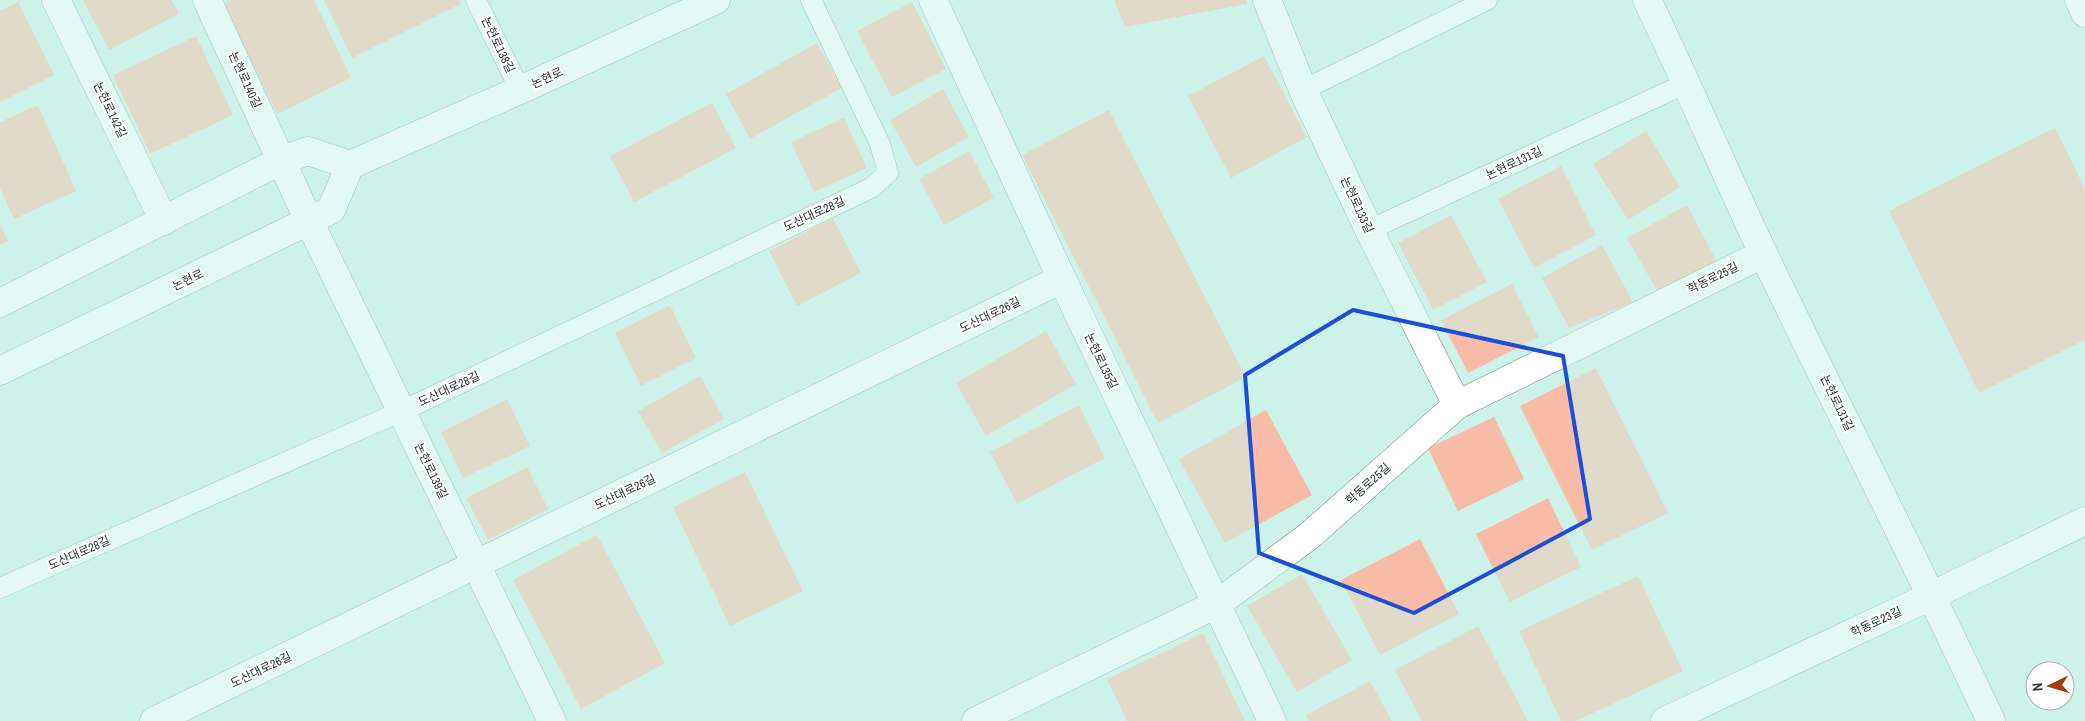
<svg xmlns="http://www.w3.org/2000/svg" width="2085" height="721" font-family="'Archivo Narrow','Noto Sans KR',sans-serif">
<rect width="100%" height="100%" fill="#cdf2e9"/>
<!-- building -->
<g fill="#f9bca7">
<polygon points="83,0 172,0 179,14 109,50"/>
<polygon points="231,0 314,0 351,78 277,114 223,4"/>
<polygon points="324,0 459,0 461,4 352,58"/>
<polygon points="1114,0 1246,0 1247,4 1125,27"/>
<polygon points="18,2 54,75 0,102 0,11"/>
<polygon points="912,2 946,69 892,97 857,31"/>
<polygon points="196,36 233,115 150,154 113,75"/>
<polygon points="817,43 842,88 750,139 726,94"/>
<polygon points="1264,56 1307,137 1231,178 1188,96"/>
<polygon points="943,89 969,137 916,167 890,120"/>
<polygon points="712,103 736,148 634,202 610,156"/>
<polygon points="38,105 76,191 14,219 0,188 0,122"/>
<polygon points="1109,110 1246,377 1158,423 1022,155"/>
<polygon points="844,118 867,168 814,192 791,142"/>
<polygon points="2055,128 2085,189 2085,340 1979,393 1889,211"/>
<polygon points="1646,131 1680,187 1628,220 1593,164"/>
<polygon points="969,151 994,198 944,225 919,179"/>
<polygon points="1561,166 1596,235 1534,268 1498,199"/>
<polygon points="1687,205 1717,262 1659,294 1627,238"/>
<polygon points="1451,215 1487,282 1433,310 1398,243"/>
<polygon points="833,218 861,273 797,306 769,251"/>
<polygon points="0,224 8,241 0,245"/>
<polygon points="1602,245 1633,302 1569,328 1542,278"/>
<polygon points="1512,284 1539,337 1468,373 1441,320"/>
<polygon points="670,305 696,358 641,386 615,333"/>
<polygon points="1046,331 1076,384 986,436 956,383"/>
<polygon points="1596,368 1668,513 1592,550 1520,406"/>
<polygon points="700,376 724,419 662,453 638,411"/>
<polygon points="507,399 530,446 463,478 441,432"/>
<polygon points="1079,405 1105,458 1017,504 990,452"/>
<polygon points="1266,410 1312,495 1225,543 1179,459"/>
<polygon points="1494,417 1524,479 1458,511 1428,448"/>
<polygon points="527,467 548,509 488,540 466,498"/>
<polygon points="745,472 803,591 730,626 673,507"/>
<polygon points="1548,498 1581,567 1510,602 1476,534"/>
<polygon points="597,535 665,663 581,709 513,580"/>
<polygon points="1420,539 1459,614 1380,655 1341,580"/>
<polygon points="1302,574 1352,660 1297,692 1247,606"/>
<polygon points="1638,576 1683,671 1576,721 1561,721 1519,631"/>
<polygon points="1478,626 1528,721 1422,721 1395,670"/>
<polygon points="1203,633 1245,721 1127,721 1107,679"/>
<polygon points="1370,681 1392,721 1309,721 1306,715"/>
</g>
<g fill="none" stroke-linecap="round" stroke-linejoin="round">
<!-- lane casing -->
<g stroke="#6a8b84" stroke-width="21">
<g id="lane">
<polyline points="476,0 520,90"/>
<polyline points="1303,90 1487,0"/>
<polyline points="1369,230 1687,83"/>
<polyline points="0,588 402,411 871,188 888,173 880,144 811,0"/>
</g>
</g>
<!-- street casing -->
<g stroke="#6a8b84" stroke-width="29">
<g id="street">
<polyline points="56,0 164,221"/>
<polyline points="207,0 309,221 552,721"/>
<polyline points="933,0 1062,279 1272,721"/>
<polyline points="1267,0 1303,90 1369,230 1457,405"/>
<path d="M1647,0C1688,84 1724,171 1764,255C1839,411 1918,565 1991,721"/>
<polyline points="154,721 1062,279"/>
<polyline points="976,721 1217,604 1309,536 1457,405 1763,254"/>
<polyline points="1665,721 1933,595 2085,521"/>
</g>
</g>
<!-- secondary casing -->
<g stroke="#6a8b84" stroke-width="29">
<polyline id="secondary" points="2079,0 2085,13"/>
</g>
<!-- primary casing -->
<g stroke="#6a8b84" stroke-width="29">
<g id="primary">
<polyline points="0,303 282,160 308,151 350,165 520,90 716,0"/>
<polyline points="0,371 331,210 350,165"/>
</g>
</g>
<!-- lane -->
<use href="#lane" stroke="#fff" stroke-width="20"/>
<!-- street -->
<use href="#street" stroke="#fff" stroke-width="28"/>
<!-- secondary -->
<use href="#secondary" stroke="#fff" stroke-width="28"/>
<!-- primary -->
<use href="#primary" stroke="#fff" stroke-width="28"/>
</g>
<!-- marked area -->
<path d="M0 0H2085V721H0ZM1353,310L1563,356L1590,519L1414,613L1259,553L1245,375Z" fill="#cdf2e9" fill-opacity=".55" fill-rule="evenodd"/>
<path fill="none" stroke="#1d4ed8" stroke-width="4" stroke-linejoin="round" d="M1353,310L1563,356L1590,519L1414,613L1259,553L1245,375Z"/>
<g text-anchor="middle" stroke-width="4" stroke-linejoin="round" paint-order="stroke">
<!-- street labels -->
<g font-size="12" fill="#283633" stroke="#fff">
<text transform="translate(498 45) rotate(64)" y="4">논현로138길</text>
<text transform="translate(547 78) rotate(-25)" y="4">논현로</text>
<text transform="translate(245 80) rotate(65)" y="4">논현로140길</text>
<text transform="translate(110 110) rotate(64)" y="4">논현로142길</text>
<text transform="translate(1514 163) rotate(-25)" y="4">논현로131길</text>
<text transform="translate(1357 205) rotate(65)" y="4">논현로133길</text>
<text transform="translate(814 214) rotate(-25)" y="4">도산대로28길</text>
<text transform="translate(1713 278) rotate(-26)" y="4">학동로25길</text>
<text transform="translate(188 280) rotate(-26)" y="4">논현로</text>
<text transform="translate(990 315) rotate(-26)" y="4">도산대로26길</text>
<text transform="translate(1101 361) rotate(64)" y="4">논현로135길</text>
<text transform="translate(449 389) rotate(-25)" y="4">도산대로28길</text>
<text transform="translate(1837 403) rotate(64)" y="4">논현로131길</text>
<text transform="translate(431 471) rotate(64)" y="4">논현로139길</text>
<text transform="translate(1368 484) rotate(-42)" y="4">학동로25길</text>
<text transform="translate(625 492) rotate(-26)" y="4">도산대로26길</text>
<text transform="translate(79 553) rotate(-24)" y="4">도산대로28길</text>
<text transform="translate(1876 622) rotate(-25)" y="4">학동로23길</text>
<text transform="translate(261 670) rotate(-26)" y="4">도산대로26길</text>
</g>
</g>
<!-- north arrow -->
<g transform="translate(2050 686) rotate(265)"><circle r="24" fill="#ffffff" stroke="#a9afad"/>
<path d="M0-4L9 19L0 12L-9 19Z" fill="#a13c11"/>
<text y="-8" font-size="14" font-weight="bold" text-anchor="middle" fill="#283633">N</text>
</g>
</svg>
